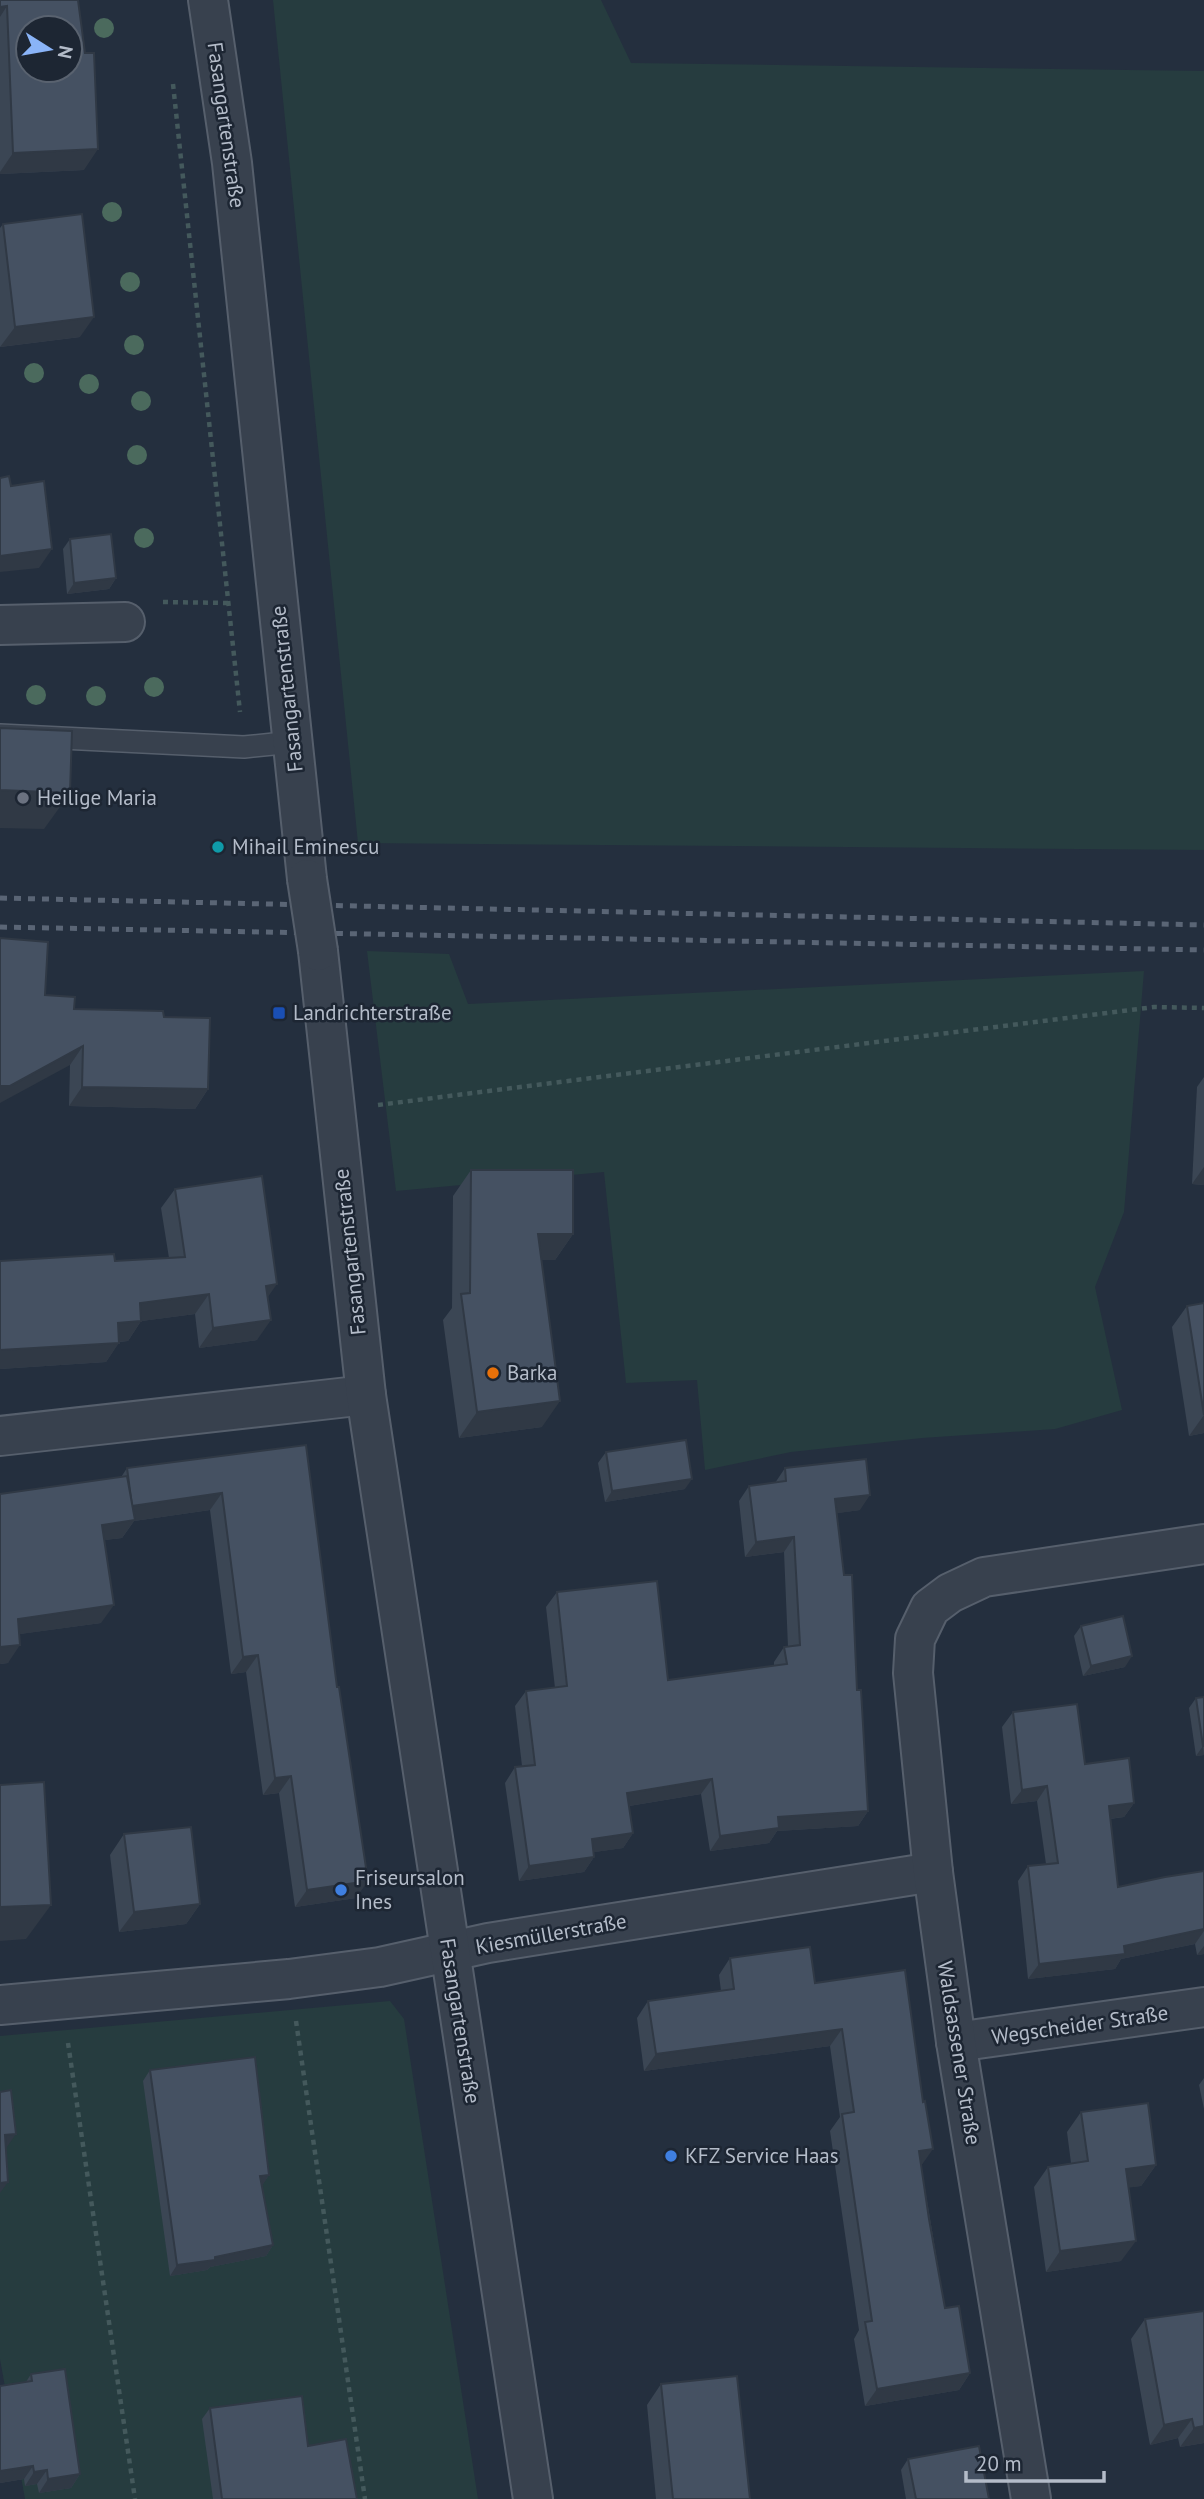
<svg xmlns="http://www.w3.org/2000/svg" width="1204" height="2499" font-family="'PT Sans',sans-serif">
<rect width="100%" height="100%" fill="#242f3e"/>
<!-- green -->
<g fill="#263c3f">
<polygon points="273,0 601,0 631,63 1204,71 1204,850 358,843"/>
<polygon points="367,951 449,954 468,1004 1144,971 1124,1212 1095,1287 1122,1410 1055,1429 922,1438 791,1452 705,1470 697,1380 626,1383 604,1172 396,1191"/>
<polygon points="390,2001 404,2019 478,2499 25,2499 0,2359 0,2036"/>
</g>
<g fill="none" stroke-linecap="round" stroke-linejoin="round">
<!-- service casing -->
<g stroke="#565f6c" stroke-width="24">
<polyline id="service" points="0,735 244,747 293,742"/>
</g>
<!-- minor casing -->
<g stroke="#565f6c" stroke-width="42">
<g id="minor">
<polyline points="0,625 125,622"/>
<polyline points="0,1436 366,1395"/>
<polyline points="0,2005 289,1979 380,1967 488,1943 933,1872"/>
<polyline points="956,2042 1204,2007"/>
<polyline points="1031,2499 956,2042 933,1872 913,1673 915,1639 930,1608 950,1593 984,1577 1204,1544"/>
</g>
</g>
<!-- tertiary casing -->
<g stroke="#565f6c" stroke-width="42">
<g id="tertiary">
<polyline points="208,0 232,163 307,879"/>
<polyline points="318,951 366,1395 533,2499"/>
</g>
</g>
<!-- path -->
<g stroke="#44595c" stroke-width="4.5" stroke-dasharray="5 5" stroke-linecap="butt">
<polyline points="173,84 240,712"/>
<polyline points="163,602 228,603"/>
<polyline points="378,1105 1154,1007 1204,1008"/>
<polyline points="296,2021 365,2499"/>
<polyline points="68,2043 135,2499"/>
</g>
<!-- service -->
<use href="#service" stroke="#38414e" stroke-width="21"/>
<!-- minor -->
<use href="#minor" stroke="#38414e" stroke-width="38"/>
<!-- tertiary -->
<use href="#tertiary" stroke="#38414e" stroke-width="38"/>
<!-- rail -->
<g stroke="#5a6575" stroke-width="5" stroke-dasharray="7 7" stroke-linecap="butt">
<polyline points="0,898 1204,925"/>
<polyline points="0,927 1204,950"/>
</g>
<!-- tertiary-bridge casing -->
<g stroke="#565f6c" stroke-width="42" stroke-linecap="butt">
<polyline id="tertiary-bridge" points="307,879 318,951"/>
</g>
<!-- tertiary-bridge -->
<use href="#tertiary-bridge" stroke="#38414e" stroke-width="38"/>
</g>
<!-- trees -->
<g fill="#4b6a5d">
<circle cx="104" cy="28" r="10"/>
<circle cx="112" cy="212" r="10"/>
<circle cx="130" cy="282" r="10"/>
<circle cx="134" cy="345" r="10"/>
<circle cx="34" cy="373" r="10"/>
<circle cx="89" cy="384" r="10"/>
<circle cx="141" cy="401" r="10"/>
<circle cx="137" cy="455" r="10"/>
<circle cx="144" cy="538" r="10"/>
<circle cx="154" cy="687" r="10"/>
<circle cx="36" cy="695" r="10"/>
<circle cx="96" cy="696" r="10"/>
</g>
<!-- wall -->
<g fill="#3b4654">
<polygon points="0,0 85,53 84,170 0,174"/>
<polygon points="3,224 80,337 0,347 0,228"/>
<polygon points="70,539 116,578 109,589 67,594 63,549"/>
<polygon points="45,995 74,1009 164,1017 208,1089 195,1109 69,1106 70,1065"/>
<polygon points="1204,1077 1204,1185 1192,1184 1197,1087"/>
<polygon points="471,1170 573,1234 555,1260 542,1260 542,1427 459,1438 443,1320 452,1308 453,1196"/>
<polygon points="175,1189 267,1298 257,1340 199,1348 195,1314 141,1321 128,1341 119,1342 106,1362 0,1369 0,1261 115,1261 169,1258 161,1208"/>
<polygon points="1204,1303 1204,1433 1189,1436 1172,1327 1187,1306"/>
<polygon points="306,1445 356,1898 295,1907 279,1793 263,1795 246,1672 231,1674 210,1510 134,1521 122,1538 104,1540 101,1623 19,1634 8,1663 0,1664 127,1468"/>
<polygon points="606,1452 685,1489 605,1502 598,1463"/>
<polygon points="785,1468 860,1510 837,1513 857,1690 868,1811 858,1826 777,1831 769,1843 710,1851 701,1794 629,1806 633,1833 623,1848 594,1852 594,1857 584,1872 519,1881 505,1783 515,1767 522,1766 515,1706 526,1691 555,1688 546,1607 557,1592 668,1680 774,1666 774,1662 784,1647 788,1647 784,1552 745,1557 739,1501 749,1486 775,1483"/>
<polygon points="1081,1626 1125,1667 1083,1676 1074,1636"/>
<polygon points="1204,1697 1204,1755 1196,1756 1189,1708 1196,1698"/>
<polygon points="1013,1712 1085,1764 1134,1803 1124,1817 1110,1819 1118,1887 1204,1871 1204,1954 1197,1955 1195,1944 1121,1959 1115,1969 1028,1979 1018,1881 1028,1866 1046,1864 1037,1801 1011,1804 1002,1727"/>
<polygon points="124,1834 200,1904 186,1924 119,1932 110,1855"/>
<polygon points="730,1958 815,1983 921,2165 945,2308 970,2373 959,2390 865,2406 854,2339 859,2330 830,2131 840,2117 830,2046 644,2071 637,2018 648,2001 721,1991 719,1975"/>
<polygon points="150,2070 269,2175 262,2185 273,2245 266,2256 210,2267 207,2270 170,2276 143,2081"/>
<polygon points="1204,2078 1204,2109 1199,2085"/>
<polygon points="1081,2112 1156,2165 1141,2186 1129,2187 1121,2261 1046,2272 1034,2187 1048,2167 1071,2163 1067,2132"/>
<polygon points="1204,2311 1204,2443 1180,2447 1178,2438 1150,2445 1131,2339 1145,2319"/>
<polygon points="31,2374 80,2474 71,2488 39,2493 37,2484 25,2486 24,2479 0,2483 0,2386 26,2382"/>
<polygon points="661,2384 750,2499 656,2499 647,2405"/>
<polygon points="210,2408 308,2446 357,2499 213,2499 202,2419"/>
<polygon points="908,2459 989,2499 906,2499 901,2470"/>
</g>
<!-- shaded-wall -->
<g fill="#303945">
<polygon points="7,6 0,17 0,7"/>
<polygon points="98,149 84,170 0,174 0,172 13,153"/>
<polygon points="94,317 80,337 0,347 15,327"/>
<polygon points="52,549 39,568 0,572 0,556"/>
<polygon points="116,578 109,589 67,594 74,583"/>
<polygon points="0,790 70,793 44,829 0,828"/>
<polygon points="83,1046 70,1065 0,1103 0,1086"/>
<polygon points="82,1087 208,1089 195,1109 69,1106"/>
<polygon points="1204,1167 1204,1185 1192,1184"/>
<polygon points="538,1234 573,1234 555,1260 520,1260"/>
<polygon points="277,1284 263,1304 266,1286"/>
<polygon points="209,1294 195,1314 127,1323 141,1321 128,1341 105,1343 118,1323 140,1303"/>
<polygon points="271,1320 257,1340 199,1348 213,1328"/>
<polygon points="119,1343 106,1362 0,1369 0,1350"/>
<polygon points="560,1401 542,1427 459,1438 477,1412"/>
<polygon points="1204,1415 1204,1433 1189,1436"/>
<polygon points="692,1479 685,1489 605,1502 612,1491"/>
<polygon points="222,1493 210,1510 134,1521 122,1538 89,1542 102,1525 132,1506"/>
<polygon points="870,1495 860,1510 825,1515 835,1499"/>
<polygon points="794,1537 784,1552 745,1557 756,1542"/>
<polygon points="114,1605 101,1623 6,1636 18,1619"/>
<polygon points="20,1645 8,1663 0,1664 0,1647"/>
<polygon points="258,1655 246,1672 231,1674 243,1657"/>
<polygon points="1132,1656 1125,1667 1083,1676 1091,1666"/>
<polygon points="1203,1746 1204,1755 1196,1756"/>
<polygon points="291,1776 279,1793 263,1795 275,1778"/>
<polygon points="712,1779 701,1794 617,1808 627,1793"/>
<polygon points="1047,1786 1037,1801 1011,1804 1022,1790"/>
<polygon points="1134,1803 1124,1817 1098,1820 1109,1806"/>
<polygon points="868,1811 858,1826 777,1831 769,1843 710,1851 720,1836 778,1817"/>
<polygon points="633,1833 623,1848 581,1854 592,1839"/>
<polygon points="594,1857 584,1872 519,1881 529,1866"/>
<polygon points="368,1881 356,1898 295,1907 307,1890"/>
<polygon points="200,1904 186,1924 119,1932 134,1912"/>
<polygon points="51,1905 26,1939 0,1941 0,1907"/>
<polygon points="1204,1929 1204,1931 1195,1944 1121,1959 1115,1969 1028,1979 1039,1964"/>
<polygon points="1204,1946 1204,1954 1197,1955"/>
<polygon points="842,2029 830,2046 644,2071 656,2054"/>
<polygon points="16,2134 2,2154 5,2135"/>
<polygon points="933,2149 921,2166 919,2151"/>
<polygon points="1156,2165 1141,2186 1112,2190 1126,2169"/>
<polygon points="269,2175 262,2186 260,2176"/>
<polygon points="8,2182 0,2193 0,2183"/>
<polygon points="1136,2241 1121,2261 1046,2272 1060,2251"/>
<polygon points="273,2245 266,2256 210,2267 207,2270 170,2276 177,2265"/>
<polygon points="970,2373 959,2390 865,2406 877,2389"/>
<polygon points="1192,2419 1178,2438 1150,2445 1164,2425"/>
<polygon points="1204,2426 1204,2443 1180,2447 1194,2428"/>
<polygon points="33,2466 24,2479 0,2483 0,2471"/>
<polygon points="47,2470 37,2484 25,2486 34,2472"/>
<polygon points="80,2474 71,2488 39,2493 48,2479"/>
</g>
<!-- building -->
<g fill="#455162" stroke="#303945" stroke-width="2" fill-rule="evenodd">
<path d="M0,0H78L85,53H94L98,149L13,153L7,6L0,7ZM28,28H70V70H28Z"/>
<polygon points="82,214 94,317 15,327 3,224"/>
<polygon points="9,476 11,486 44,481 52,549 0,556 0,478"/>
<polygon points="111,534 116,578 74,583 70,539"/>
<polygon points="0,728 72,731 70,793 0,790"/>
<polygon points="0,938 48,942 45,995 75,997 74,1009 163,1011 164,1017 210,1018 208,1089 82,1087 83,1046 10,1086 0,1086"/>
<polygon points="471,1170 573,1170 573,1234 538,1234 560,1401 477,1412 461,1294 470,1293"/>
<polygon points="262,1176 277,1284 266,1286 271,1320 213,1328 209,1294 140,1303 141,1321 118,1323 119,1343 0,1350 0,1261 114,1254 115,1261 185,1257 175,1189"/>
<polygon points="1204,1303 1204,1415 1187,1306"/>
<polygon points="686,1440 692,1479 612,1491 606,1452"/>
<polygon points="306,1445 337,1687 339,1687 368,1881 307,1890 291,1776 275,1778 258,1655 243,1657 222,1493 132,1506 127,1468"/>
<polygon points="866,1459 870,1495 835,1499 844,1575 852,1575 857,1690 861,1690 868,1811 778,1817 779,1828 720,1836 712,1779 627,1793 633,1833 592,1839 594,1857 529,1866 515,1767 535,1765 526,1691 567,1686 557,1592 657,1581 668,1680 787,1664 784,1647 800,1645 794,1537 756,1542 749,1486 786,1481 785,1468"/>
<polygon points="127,1476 135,1520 102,1525 114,1605 18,1619 20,1645 0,1647 0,1494"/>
<polygon points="1123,1616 1132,1656 1091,1666 1081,1626"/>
<polygon points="1204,1697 1204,1746 1203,1746 1196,1698"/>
<polygon points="1077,1704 1085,1764 1129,1758 1134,1803 1109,1806 1118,1887 1165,1877 1204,1871 1204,1929 1124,1946 1125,1954 1039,1964 1028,1866 1058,1863 1047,1786 1022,1790 1013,1712"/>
<polygon points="44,1782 51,1905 0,1907 0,1785"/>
<polygon points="191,1827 200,1904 134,1912 124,1834"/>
<polygon points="810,1947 815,1983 905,1970 923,2102 925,2101 933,2149 919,2151 929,2219 945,2308 959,2306 970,2373 877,2389 865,2322 872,2321 842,2114 854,2112 842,2029 656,2054 648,2001 734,1989 730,1958"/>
<polygon points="255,2057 269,2175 260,2176 273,2245 215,2257 215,2260 177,2265 150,2070"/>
<polygon points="11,2090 16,2134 5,2135 8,2182 0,2183 0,2092"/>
<polygon points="1148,2103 1156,2165 1126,2169 1136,2241 1060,2251 1048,2167 1088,2161 1081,2112"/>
<polygon points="1204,2311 1204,2426 1194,2428 1192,2419 1164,2425 1145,2319"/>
<polygon points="65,2369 80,2474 48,2479 47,2470 34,2472 33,2466 0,2471 0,2386 32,2381 31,2374"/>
<polygon points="737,2376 750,2499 673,2499 661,2384"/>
<polygon points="302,2396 308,2446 346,2439 357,2499 222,2499 210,2408"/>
<polygon points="979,2446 989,2499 916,2499 908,2459"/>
</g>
<!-- markers -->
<circle fill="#6b7280" stroke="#1d2633" stroke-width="2.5" cx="23" cy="798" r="7"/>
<circle fill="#0f9aa8" stroke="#1d2633" stroke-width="2.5" cx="218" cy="847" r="7"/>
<rect fill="#1a4fb4" stroke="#1d2633" stroke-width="2.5" x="272" y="1006" width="14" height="14" rx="3.5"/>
<circle fill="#e8710a" stroke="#1d2633" stroke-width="2.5" cx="493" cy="1373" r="7"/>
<g fill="#3f7fe0" stroke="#1d2633" stroke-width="2.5">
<circle cx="341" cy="1890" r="7"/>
<circle cx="671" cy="2156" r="7"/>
</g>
<g text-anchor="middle" stroke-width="5" stroke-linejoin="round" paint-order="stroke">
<!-- street labels -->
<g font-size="21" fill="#b4bcc9" stroke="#1d2633">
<text transform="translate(226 125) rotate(82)" y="7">Fasangartenstraße</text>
<text transform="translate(287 689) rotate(-96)" y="7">Fasangartenstraße</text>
<text transform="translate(350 1252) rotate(-96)" y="7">Fasangartenstraße</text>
<text transform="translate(551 1934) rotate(-10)" y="7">Kiesmüllerstraße</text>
<text transform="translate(460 2021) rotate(81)" y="7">Fasangartenstraße</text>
<text transform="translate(1080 2025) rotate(-8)" y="7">Wegscheider Straße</text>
<text transform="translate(959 2053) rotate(81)" y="7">Waldsassener Straße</text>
</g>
<!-- poi labels -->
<g font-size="21" fill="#b4bcc9" stroke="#1d2633" text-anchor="start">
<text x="37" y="805">Heilige Maria</text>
<text x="232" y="854">Mihail Eminescu</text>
<text x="293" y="1020">Landrichterstraße</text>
<text x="507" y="1380">Barka</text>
<text x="355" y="1885">Friseursalon<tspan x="355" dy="24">Ines</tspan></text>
<text x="685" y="2163">KFZ Service Haas</text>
</g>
</g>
<!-- north arrow -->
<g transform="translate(49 49) rotate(101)"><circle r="33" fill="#1d2633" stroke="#59626f" stroke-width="2"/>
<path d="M0-5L12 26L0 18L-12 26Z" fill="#8ab4f8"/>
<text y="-10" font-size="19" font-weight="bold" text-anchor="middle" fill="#b4bcc9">N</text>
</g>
<!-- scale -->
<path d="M966 2471v10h138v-10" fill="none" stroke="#b4bcc9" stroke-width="3.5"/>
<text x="976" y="2471" font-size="21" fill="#b4bcc9" stroke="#1d2633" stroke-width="5" paint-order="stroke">20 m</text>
</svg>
